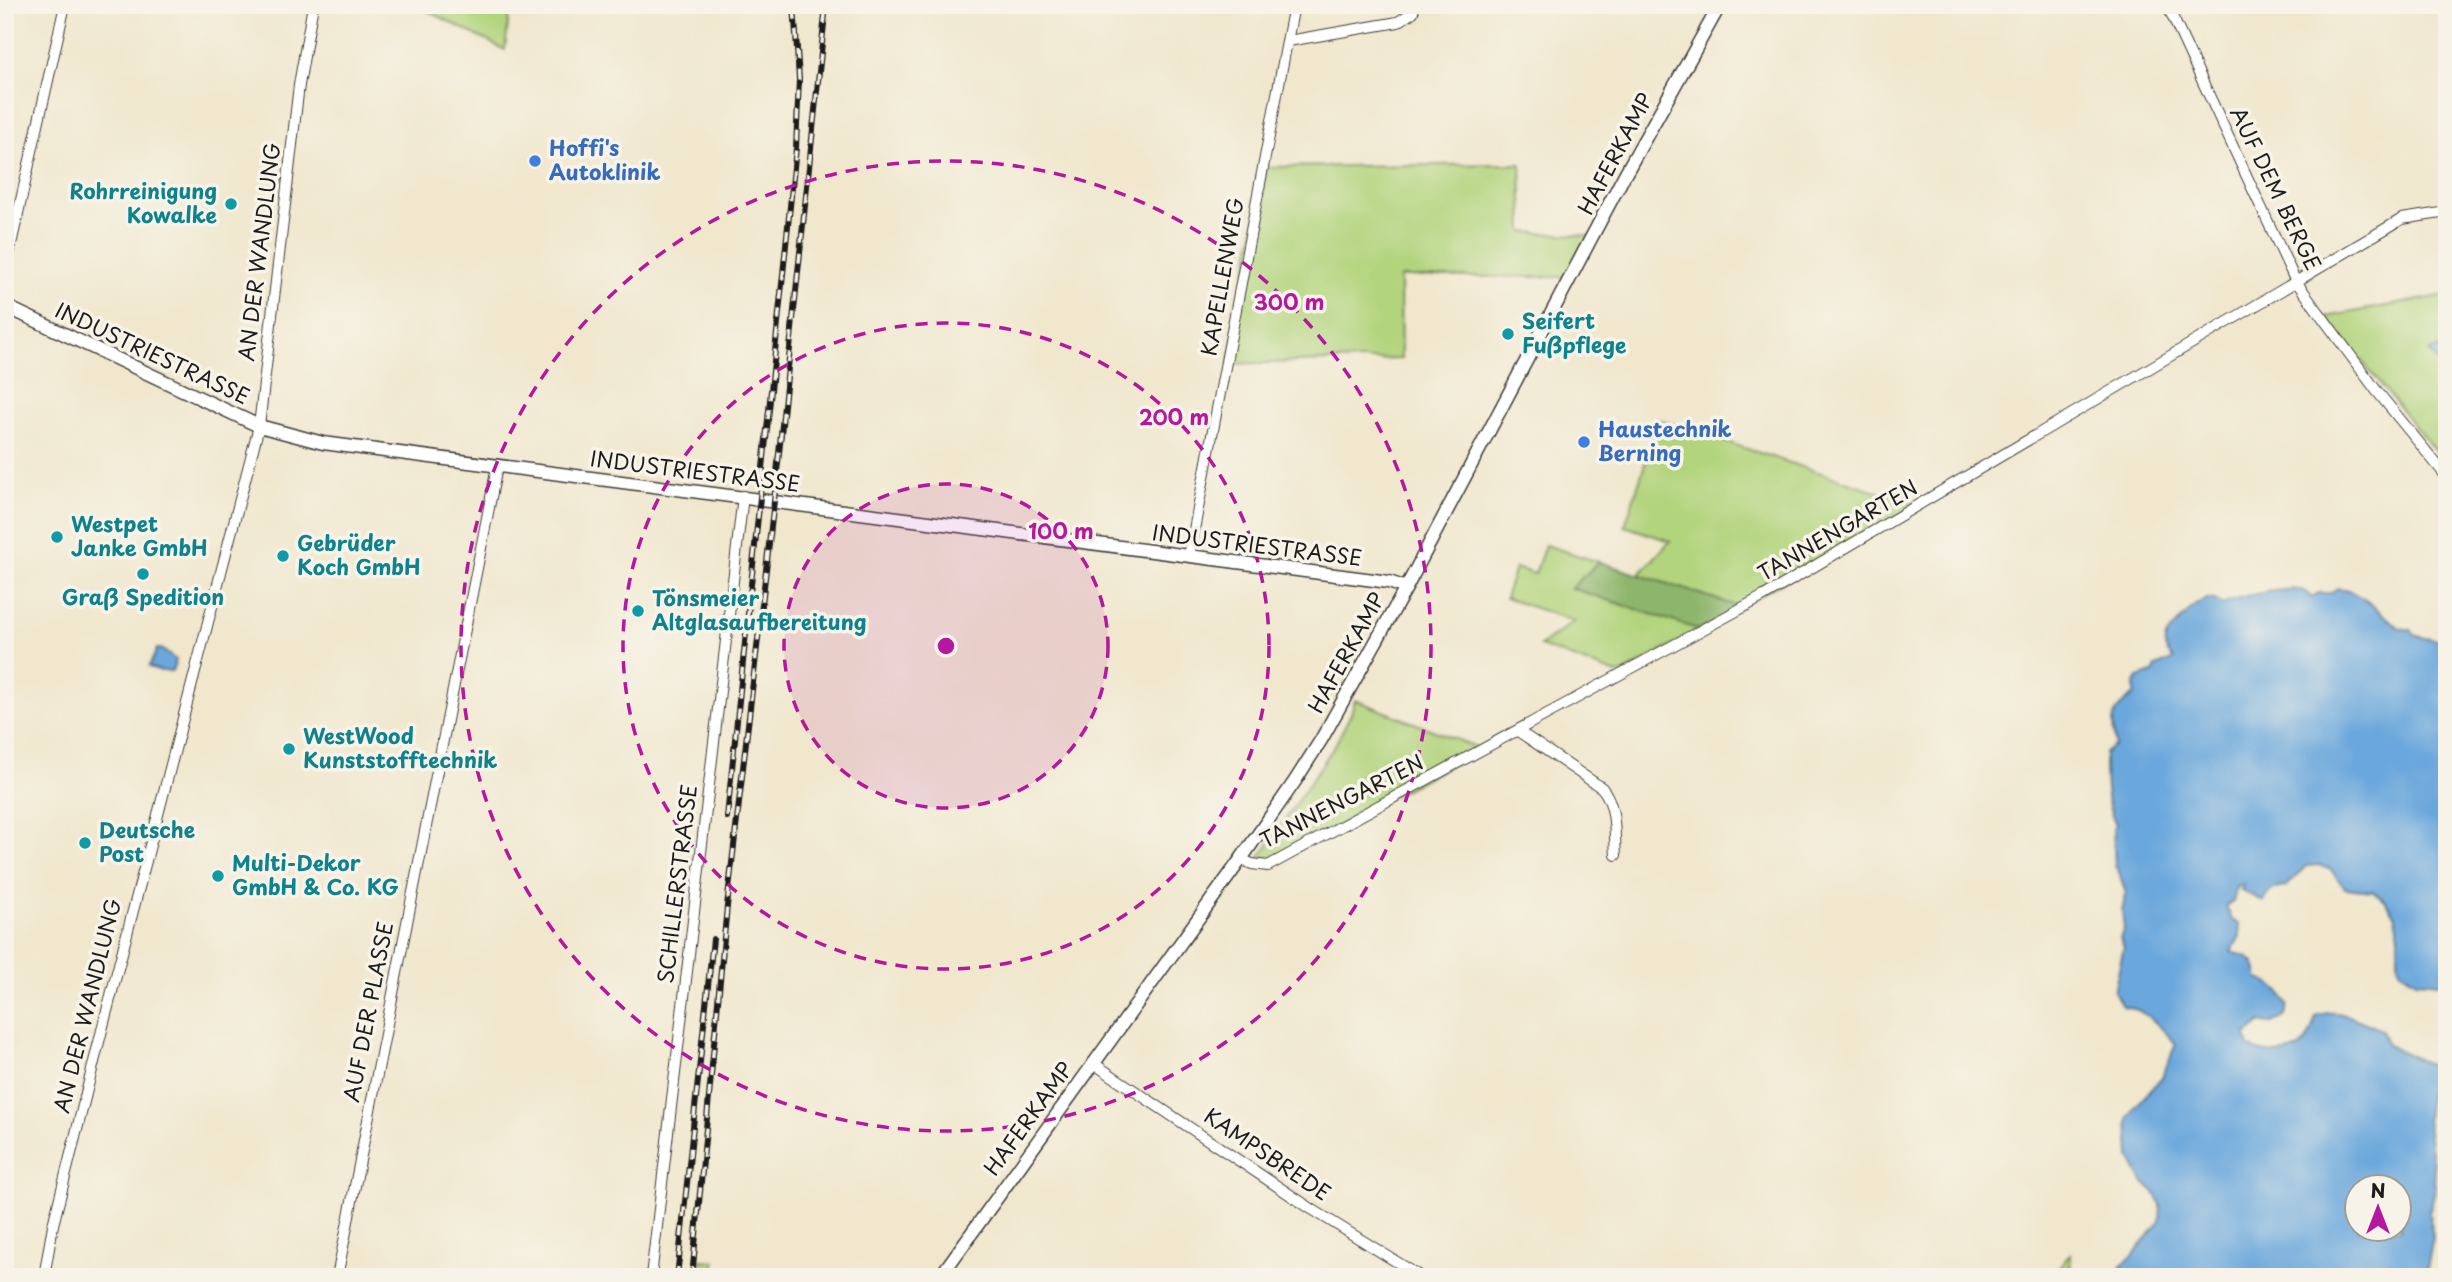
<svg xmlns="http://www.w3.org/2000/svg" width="2452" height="1282" font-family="'Playpen Sans',sans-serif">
<rect width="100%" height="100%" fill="#f7f3e8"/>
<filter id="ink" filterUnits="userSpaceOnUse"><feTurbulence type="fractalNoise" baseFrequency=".0143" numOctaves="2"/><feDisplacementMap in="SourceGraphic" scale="14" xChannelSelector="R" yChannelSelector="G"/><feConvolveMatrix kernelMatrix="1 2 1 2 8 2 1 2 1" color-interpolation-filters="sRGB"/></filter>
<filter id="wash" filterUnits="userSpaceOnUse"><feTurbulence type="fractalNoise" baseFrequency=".00686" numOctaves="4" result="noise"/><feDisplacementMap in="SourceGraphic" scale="28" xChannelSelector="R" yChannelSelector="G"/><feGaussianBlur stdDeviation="1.57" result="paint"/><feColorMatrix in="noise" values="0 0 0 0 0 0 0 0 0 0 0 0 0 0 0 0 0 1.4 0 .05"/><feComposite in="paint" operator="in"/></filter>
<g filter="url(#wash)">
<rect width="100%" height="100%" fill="#f0e7cd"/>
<!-- green -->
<g fill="#b2d47d" stroke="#67784c" stroke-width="2">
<polygon points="416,5 510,5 505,50"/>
<polygon points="1521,164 1523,232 1592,236 1569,277 1400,277 1401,359 1229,364 1266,167"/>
<polygon points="2447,295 2447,346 2430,352 2447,373 2447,466 2326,317"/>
<polygon points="1659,420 1916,504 1740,607 1639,575 1670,541 1625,526"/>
<polygon points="1545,545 1599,562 1572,587 1700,630 1619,675 1540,646 1574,621 1505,598 1515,568 1535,574"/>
<polygon points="1355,700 1481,749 1272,860 1260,857 1335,745 1351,714"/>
<polygon points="2070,1254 2071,1277 2050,1277"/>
<polygon points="700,1260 715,1261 714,1277 698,1277"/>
</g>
<!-- forest -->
<polygon fill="#8db66c" stroke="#546944" stroke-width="2" points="1599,562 1740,607 1700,630 1571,588"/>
<!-- water -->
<g fill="#6ba7dc" stroke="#44627c" stroke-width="2" fill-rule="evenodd">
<polygon points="2447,346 2447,373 2430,351"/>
<path d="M2337,588L2348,590L2367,601L2400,628L2411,630L2415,635L2425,638L2447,641V989L2442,983L2416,981L2401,971L2398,964V926L2395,914L2385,901L2373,891L2345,888L2331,870L2319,865L2306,866L2287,886L2271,890L2264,902L2241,890L2243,885L2237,886L2233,902L2226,905L2232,920L2239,924L2240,936L2231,952C2240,955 2252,956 2256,967C2258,971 2257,976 2259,979C2273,983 2282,992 2288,1005L2285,1017L2270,1024L2261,1022L2246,1035L2249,1047C2264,1055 2291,1058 2304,1044C2310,1038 2313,1025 2316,1017C2339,1005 2359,1022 2382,1030L2387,1044L2430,1065L2433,1073L2426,1118L2436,1186L2429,1213L2433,1237L2426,1275L2117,1277L2121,1265L2133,1256L2160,1221L2161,1205L2155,1192L2143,1182L2130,1157L2128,1118L2136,1106L2162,1077L2176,1044C2161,1027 2145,1008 2122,1006L2114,991L2124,946L2120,938L2124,929L2122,910L2126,894L2119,872L2115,866L2113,828L2116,824C2104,804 2105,775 2105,753L2115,745C2114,731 2109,717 2121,706C2126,701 2130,699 2135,693L2134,685L2138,678L2153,673L2156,667L2174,659C2152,640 2174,629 2186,615C2190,609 2200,600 2208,599C2214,599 2219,602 2223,605C2234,596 2290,586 2304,591C2307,592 2310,595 2313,598L2318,593H2331ZM2358,1188H2400V1230H2358Z"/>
<polygon points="157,649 161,649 176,660 172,671 160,671 149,667"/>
</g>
</g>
<g filter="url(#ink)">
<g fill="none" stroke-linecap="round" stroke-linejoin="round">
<!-- minor casing -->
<g stroke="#3c3a37" stroke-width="12">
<g id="minor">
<polyline points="2167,5 2295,280 2376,390 2447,477"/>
<polyline points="1288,41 1398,22 1413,12 1415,5"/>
<polyline points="5,271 65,5"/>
<polyline points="1189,556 1294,5"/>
<path d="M1518,731L1602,788C1617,806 1614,833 1616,855"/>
<polyline points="1241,859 1252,864 1268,866 1764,596 2402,219 2447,212"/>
<polyline points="1093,1063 1310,1208 1421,1277"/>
<polyline points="44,1277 53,1225 102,1030 259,426 299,85 313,5"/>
<polyline points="337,1277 497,467"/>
<polyline points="651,1277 743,496"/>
</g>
</g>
<!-- tertiary casing -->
<g stroke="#3c3a37" stroke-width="15">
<g id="tertiary">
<polyline points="5,306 259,426 323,443 1389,582 1406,588"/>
<polyline points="940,1277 1241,859 1295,781 1321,740 1406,588 1624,176 1720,5"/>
</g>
</g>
<!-- minor -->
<use href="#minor" stroke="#fff" stroke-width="10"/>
<!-- tertiary -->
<use href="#tertiary" stroke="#fff" stroke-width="12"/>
<!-- rail casing -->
<g stroke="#1c1c1c" stroke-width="6">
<g id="rail">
<polyline points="727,817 796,148 799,79 794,5"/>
<polyline points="677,1277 713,939"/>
<polyline points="692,1277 727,906 774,501 826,5"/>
</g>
</g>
<!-- rail -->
<use href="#rail" stroke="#f7f3e8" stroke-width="3.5" stroke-dasharray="10" stroke-linecap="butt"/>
</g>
</g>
<!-- distance rings -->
<circle cx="946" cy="646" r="162" fill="#b5179e" fill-opacity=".12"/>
<g fill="none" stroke="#b5179e" stroke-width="3.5" stroke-dasharray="12 9">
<circle cx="946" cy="646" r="162"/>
<circle cx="946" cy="646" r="323"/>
<circle cx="946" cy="646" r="485"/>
</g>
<!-- markers -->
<g fill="#3f7fe0" stroke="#f7f3e8" stroke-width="2.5">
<circle cx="535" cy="161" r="7"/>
<circle cx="1584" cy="442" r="7"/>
</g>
<g fill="#0f9aa8" stroke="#f7f3e8" stroke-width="2.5">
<circle cx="231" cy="204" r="7"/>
<circle cx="1508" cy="334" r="7"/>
<circle cx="57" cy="537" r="7"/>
<circle cx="283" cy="556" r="7"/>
<circle cx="143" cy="574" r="7"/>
<circle cx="638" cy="611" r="7"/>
<circle cx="289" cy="749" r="7"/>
<circle cx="85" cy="843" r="7"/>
<circle cx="218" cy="876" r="7"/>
</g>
<g text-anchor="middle" stroke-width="7" stroke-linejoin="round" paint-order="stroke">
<!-- shop labels -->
<g font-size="21" font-weight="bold" fill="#366cbe" stroke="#f7f3e8" text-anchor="start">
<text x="549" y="156">Hoffi's<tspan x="549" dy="24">Autoklinik</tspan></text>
<text x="1598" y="437">Haustechnik<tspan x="1598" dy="24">Berning</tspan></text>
</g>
<!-- street labels -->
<g font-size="21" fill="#1c1c1c" stroke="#f7f3e8">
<text transform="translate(1616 154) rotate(-62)" y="7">HAFERKAMP</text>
<text transform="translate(2275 189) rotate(64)" y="7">AUF DEM BERGE</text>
<text transform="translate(260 252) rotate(-83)" y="7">AN DER WANDLUNG</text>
<text transform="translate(1223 277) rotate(-80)" y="7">KAPELLENWEG</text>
<text transform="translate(152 354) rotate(25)" y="7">INDUSTRIESTRASSE</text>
<text transform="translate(695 472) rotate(7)" y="7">INDUSTRIESTRASSE</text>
<text transform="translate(1838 531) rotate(-30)" y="7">TANNENGARTEN</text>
<text transform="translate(1257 546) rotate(7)" y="7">INDUSTRIESTRASSE</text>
<text transform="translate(1347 653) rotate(-61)" y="7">HAFERKAMP</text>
<text transform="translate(1342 802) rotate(-27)" y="7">TANNENGARTEN</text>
<text transform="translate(678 884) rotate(-83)" y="7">SCHILLERSTRASSE</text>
<text transform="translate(88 1006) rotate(-76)" y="7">AN DER WANDLUNG</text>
<text transform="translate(369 1012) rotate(-79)" y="7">AUF DER PLASSE</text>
<text transform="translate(1029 1119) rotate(-54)" y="7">HAFERKAMP</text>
<text transform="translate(1267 1155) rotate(34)" y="7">KAMPSBREDE</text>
</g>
<!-- culture labels -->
<g font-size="21" font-weight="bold" fill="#0d838f" stroke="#f7f3e8" text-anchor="start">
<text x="217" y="199" text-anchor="end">Rohrreinigung<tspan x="217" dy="24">Kowalke</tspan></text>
<text x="1522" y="329">Seifert<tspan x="1522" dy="24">Fußpflege</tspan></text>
<text x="71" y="532">Westpet<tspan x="71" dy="24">Janke GmbH</tspan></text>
<text x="297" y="551">Gebrüder<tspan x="297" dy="24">Koch GmbH</tspan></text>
<text x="143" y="605" text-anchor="middle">Graß Spedition</text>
<text x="652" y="606">Tönsmeier<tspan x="652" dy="24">Altglasaufbereitung</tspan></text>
<text x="303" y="744">WestWood<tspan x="303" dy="24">Kunststofftechnik</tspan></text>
<text x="99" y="838">Deutsche<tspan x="99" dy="24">Post</tspan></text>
<text x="232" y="871">Multi-Dekor<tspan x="232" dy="24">GmbH &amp; Co. KG</tspan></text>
</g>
</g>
<circle cx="946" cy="646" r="10" fill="#b5179e" stroke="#f7f3e8" stroke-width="3.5"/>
<g font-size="21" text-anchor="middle" font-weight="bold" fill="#b5179e" stroke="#f7f3e8" stroke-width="7" stroke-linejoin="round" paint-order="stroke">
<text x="1289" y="310">300 m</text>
<text x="1174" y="425">200 m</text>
<text x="1061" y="539">100 m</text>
</g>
<!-- margin -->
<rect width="2452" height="1282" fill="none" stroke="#f7f3e8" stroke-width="28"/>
<!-- north arrow -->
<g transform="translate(2378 1208)"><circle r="33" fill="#f7f3e8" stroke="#9f9d96" stroke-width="2"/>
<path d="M0-5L12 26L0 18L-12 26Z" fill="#b5179e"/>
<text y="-10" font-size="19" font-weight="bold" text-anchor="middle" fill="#1c1c1c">N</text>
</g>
</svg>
